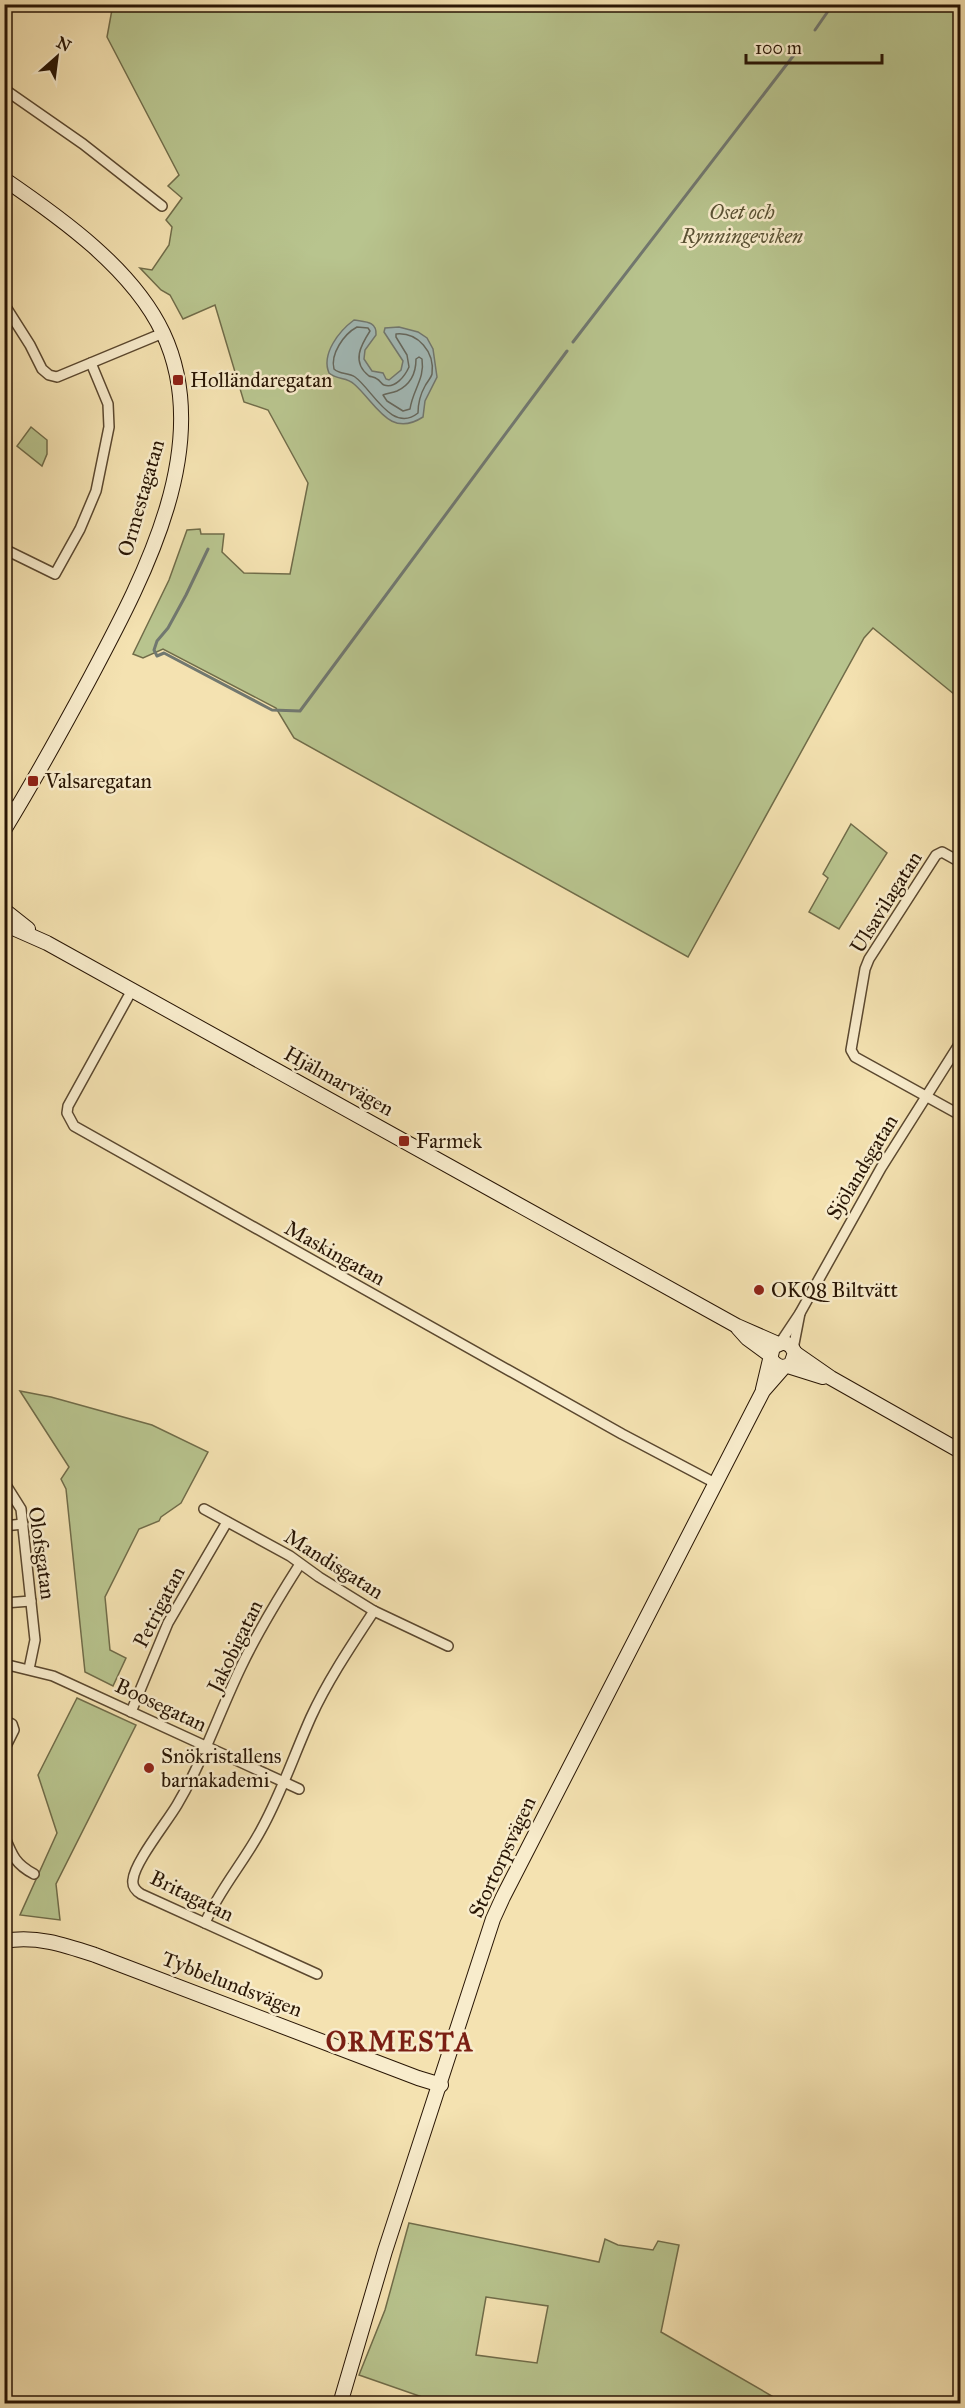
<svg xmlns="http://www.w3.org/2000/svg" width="965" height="2408" font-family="'IM FELL Great Primer',serif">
<rect width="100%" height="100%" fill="#f4e2b1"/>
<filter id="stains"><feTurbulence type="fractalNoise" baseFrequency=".00333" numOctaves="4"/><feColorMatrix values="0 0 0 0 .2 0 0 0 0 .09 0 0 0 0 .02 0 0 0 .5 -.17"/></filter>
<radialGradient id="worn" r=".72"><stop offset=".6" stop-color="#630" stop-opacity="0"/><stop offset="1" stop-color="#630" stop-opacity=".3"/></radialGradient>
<!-- green -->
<g fill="#b8c48e" stroke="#706c49" stroke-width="1.5" fill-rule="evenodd">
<polygon points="113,4 960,5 960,699 873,628 864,638 688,957 294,738 276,708 163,649 143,658 133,654 169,580 187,530 200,529 201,534 224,534 222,552 244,573 290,574 308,483 268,410 244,402 215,305 183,319 170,295 161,290 140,268 152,270 169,245 172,227 166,220 182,198 168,186 179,175 107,37"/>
<polygon points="31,427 47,440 47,454 42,466 17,446"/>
<polygon points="851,824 887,853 839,929 809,912 828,878 823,874"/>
<polygon points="20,1391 51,1397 152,1425 208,1452 181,1503 161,1517 159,1521 139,1529 105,1597 110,1650 126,1658 113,1686 85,1672 66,1489 61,1479 69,1467"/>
<polygon points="77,1698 136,1725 56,1884 60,1920 20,1915 57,1833 38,1775"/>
<path d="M409,2223L599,2262L605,2239L618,2245L653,2250L658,2241L679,2245L661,2332L784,2403H424L425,2398L359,2375L385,2310ZM486,2297L548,2306L537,2363L476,2355Z"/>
</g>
<!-- water -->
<path fill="#a2bab8" stroke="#717870" stroke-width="1.5" d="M354,320C365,322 377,321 376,335L365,350L364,359L372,371L383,373L386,379L389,380L401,370L403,361L384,332L385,328L399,327L418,332L427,338L433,349L437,377L425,401L423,417C389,439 376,403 354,384C347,377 337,380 329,373C321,354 339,331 354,320Z"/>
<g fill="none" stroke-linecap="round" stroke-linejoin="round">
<!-- shore -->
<g stroke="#65685e" stroke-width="1.5">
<path d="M357,327L368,328L370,331C361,345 351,362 369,376C371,377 375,377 377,379C380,380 381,384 384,385C395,389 405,376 409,367L407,355L396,337V334C418,332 435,352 432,374C431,378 427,382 425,386C420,395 418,403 418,413C392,434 372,389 355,377C348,372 340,375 334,369C330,354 344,334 357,327Z"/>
<path d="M419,357L422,359C425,379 413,389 410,409L403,411L387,401L383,395C387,393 392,393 397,391C410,385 416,373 416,359Z"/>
</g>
<!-- stream -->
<g stroke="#717870" stroke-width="3">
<polyline points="815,30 833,4"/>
<polyline points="573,342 797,51"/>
<polyline points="208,549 186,595 168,628 157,641 154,650 157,656 164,653 272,710 300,711 567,351"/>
</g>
<!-- street casing -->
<g stroke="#5b482f" stroke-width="12">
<g id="street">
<polyline points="4,89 83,144 162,206"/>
<polyline points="4,304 30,345 42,369 49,375 57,377 163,333"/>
<polyline points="4,549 55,574 80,529 96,491 109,427 108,404 91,363"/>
<polyline points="4,673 4,675"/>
<polyline points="4,802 17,809"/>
<polyline points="960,862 942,852 936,855 869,959 865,969 851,1050 855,1057 960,1115"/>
<polyline points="132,990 68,1106 67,1113 74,1126 622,1434 715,1483"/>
<polyline points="780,1343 800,1313 881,1168 960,1043"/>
<polyline points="793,1349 800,1313"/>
<polyline points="4,1482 21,1509 35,1640 29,1669"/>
<polyline points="204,1509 290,1556 319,1577 374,1611 448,1646"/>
<polyline points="4,1526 23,1524"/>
<path d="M300,1564C279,1597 258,1631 241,1667C219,1713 203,1761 177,1805C167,1822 134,1863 133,1880C132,1886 136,1891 141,1894L317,1974"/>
<polyline points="4,1603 31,1601"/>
<polyline points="4,1664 53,1676 299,1789"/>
<polyline points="131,1712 168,1623 227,1522"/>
<polyline points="4,1720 12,1724 14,1730 4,1750"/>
<path d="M4,1835C12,1855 15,1864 34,1874"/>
<path d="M205,1923C219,1890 244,1862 261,1830C281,1794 294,1755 311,1717C328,1680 351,1646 374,1611"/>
</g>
</g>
<!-- secondary casing -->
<g stroke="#281504" stroke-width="16">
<g id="secondary">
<path d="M4,179C61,218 133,269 163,333C216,446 142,580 89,680C62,730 34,781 4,830"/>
<polyline points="4,910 28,929"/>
<polyline points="4,924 47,943 737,1326 778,1344"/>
<polyline points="738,1328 747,1338 770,1355"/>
<polyline points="795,1353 831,1378 960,1451"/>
<polyline points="788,1366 823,1377"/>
<path d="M763,1389L773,1347L784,1342L791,1346L795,1353L791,1364C783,1369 776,1367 771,1359"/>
<path d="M4,1941C36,1935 65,1945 95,1955L418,2078L441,2085"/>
<polyline points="340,2404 385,2251 493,1919 503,1897 763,1391 784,1367"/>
</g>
</g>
<!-- street -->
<use href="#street" stroke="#f8eccc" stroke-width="9"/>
<!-- secondary -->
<use href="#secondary" stroke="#f8eccc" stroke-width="14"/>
</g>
<!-- markers -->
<g fill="#8f2418" stroke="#f8eccc" stroke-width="2">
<rect x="172" y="374" width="12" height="12" rx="3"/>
<rect x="27" y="775" width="12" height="12" rx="3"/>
<rect x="398" y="1135" width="12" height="12" rx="3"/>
<circle cx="759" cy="1290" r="6"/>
<circle cx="149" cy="1768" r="6"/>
</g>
<g text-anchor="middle" stroke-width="5" stroke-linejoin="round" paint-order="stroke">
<!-- park labels -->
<g font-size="21" font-style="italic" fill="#5a5234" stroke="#f8eccc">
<text x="742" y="219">Oset och<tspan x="742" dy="24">Rynningeviken</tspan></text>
</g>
<!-- poi labels -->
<g font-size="21" fill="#281504" stroke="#f8eccc" text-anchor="start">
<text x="190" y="387">Holländaregatan</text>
<text x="45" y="788">Valsaregatan</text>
<text x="416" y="1148">Farmek</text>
<text x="771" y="1297">OKQ8 Biltvätt</text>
<text x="161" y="1763">Snökristallens<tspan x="161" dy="24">barnakademi</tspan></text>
</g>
<!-- street labels -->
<g font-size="21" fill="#281504" stroke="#f8eccc">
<text transform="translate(141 498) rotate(-74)" y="7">Ormestagatan</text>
<text transform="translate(886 902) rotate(-58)" y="7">Ulsavilagatan</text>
<text transform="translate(339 1081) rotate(29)" y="7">Hjälmarvägen</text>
<text transform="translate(862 1167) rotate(-59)" y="7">Sjölandsgatan</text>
<text transform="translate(335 1253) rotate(29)" y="7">Maskingatan</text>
<text transform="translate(42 1553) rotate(82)" y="7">Olofsgatan</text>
<text transform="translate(334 1564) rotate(32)" y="7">Mandisgatan</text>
<text transform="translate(159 1607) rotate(-63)" y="7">Petrigatan</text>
<text transform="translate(235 1646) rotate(-64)" y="7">Jakobigatan</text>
<text transform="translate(161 1705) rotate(25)" y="7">Boosegatan</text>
<text transform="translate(502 1857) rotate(-65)" y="7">Stortorpsvägen</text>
<text transform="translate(192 1896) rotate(26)" y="7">Britagatan</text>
<text transform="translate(232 1984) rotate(21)" y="7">Tybbelundsvägen</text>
</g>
<!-- district labels -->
<g font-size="27" font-weight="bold" letter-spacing="1.5" fill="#7a1f14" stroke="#f8eccc">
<text x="400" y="2051">ORMESTA</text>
</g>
</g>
<!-- margin -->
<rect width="965" height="2408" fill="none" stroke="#f4e2b1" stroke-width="24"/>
<rect x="6" y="6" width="953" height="2396" fill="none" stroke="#281504" stroke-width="3"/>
<rect x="12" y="12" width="941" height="2384" fill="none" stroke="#281504" stroke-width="1.5"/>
<!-- north arrow -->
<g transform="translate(57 57) rotate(28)" stroke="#f8eccc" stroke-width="4.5" paint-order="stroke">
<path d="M0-4.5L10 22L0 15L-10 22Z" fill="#281504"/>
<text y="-9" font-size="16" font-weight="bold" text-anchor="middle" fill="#281504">N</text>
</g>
<!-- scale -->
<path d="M746 54v9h136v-9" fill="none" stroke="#281504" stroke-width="3"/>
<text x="755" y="54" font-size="18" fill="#281504" stroke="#f8eccc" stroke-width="4.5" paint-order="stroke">100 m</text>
<rect width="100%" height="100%" filter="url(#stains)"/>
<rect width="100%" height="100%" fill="url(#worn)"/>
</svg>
